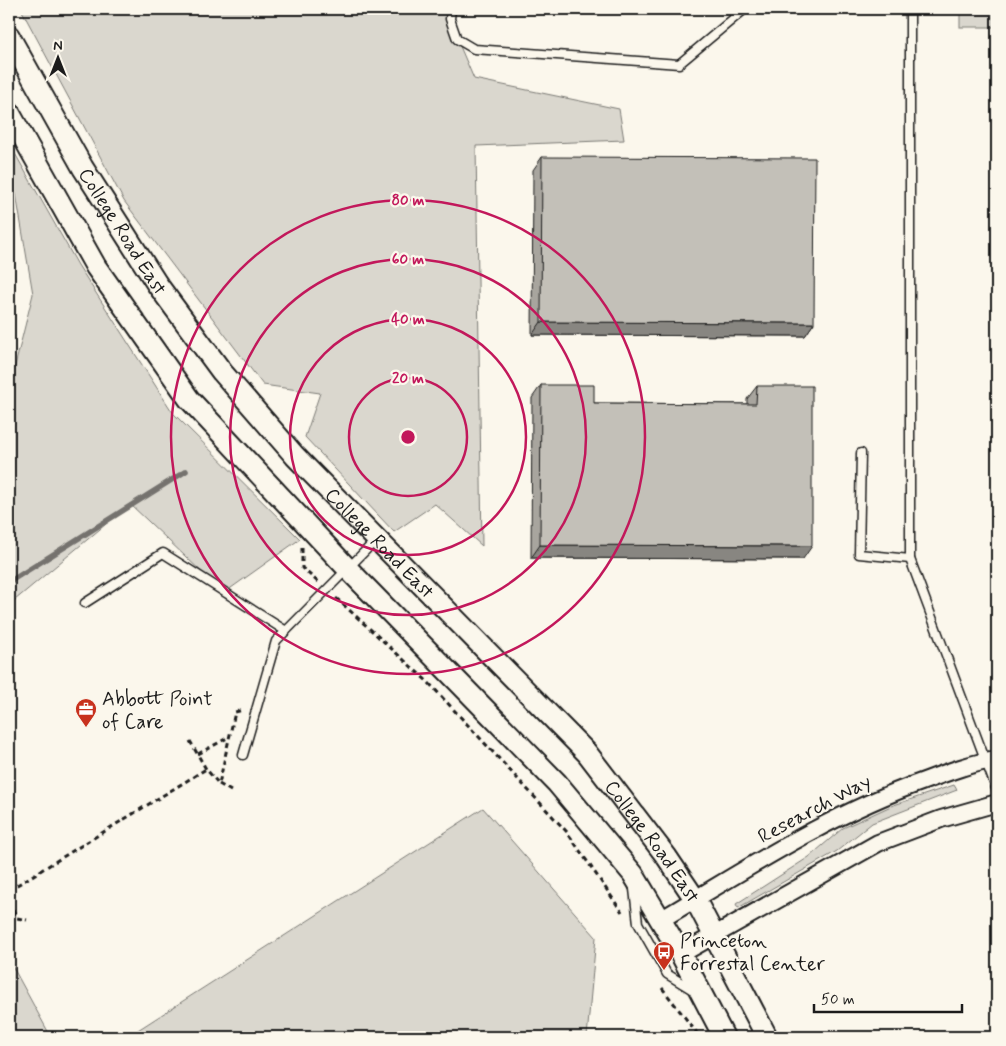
<svg xmlns="http://www.w3.org/2000/svg" width="1006" height="1046" font-family="Mynerve,sans-serif">
<rect width="100%" height="100%" fill="#fbf7ec"/>
<filter id="ink" filterUnits="userSpaceOnUse"><feTurbulence type="fractalNoise" baseFrequency=".02" numOctaves="2"/><feDisplacementMap in="SourceGraphic" scale="10" xChannelSelector="R" yChannelSelector="G"/><feConvolveMatrix kernelMatrix="1 2 1 2 8 2 1 2 1" color-interpolation-filters="sRGB"/></filter>
<g filter="url(#ink)">
<!-- green -->
<g fill="#dad7ce" stroke="#7b7a75">
<polygon points="21,9 444,9 474,79 619,109 624,140 476,146 482,546 435,504 394,532 305,437 320,393 263,385 124,201"/>
<rect x="960" y="9" width="37" height="18"/>
<polygon points="9,143 78,265 173,413 300,539 224,593 130,504 9,605 9,390 33,294 16,194 9,183"/>
<polygon points="954,785 957,790 872,823 837,851 738,908 736,904 809,857 843,828 891,806"/>
<polygon points="483,808 596,937 587,1037 127,1037"/>
<polygon points="9,960 51,1037 9,1037"/>
</g>
<g fill="none" stroke-linecap="round" stroke-linejoin="round">
<!-- stream -->
<polyline stroke="#74726e" stroke-width="5.5" points="9,582 186,471"/>
<!-- service casing -->
<g stroke="#1c1c1c" stroke-width="11">
<g id="service">
<polyline points="451,9 450,19 457,39 474,49 679,64 745,9"/>
<polyline points="728,9 734,9"/>
<polyline points="910,9 910,559 997,791"/>
<polyline points="861,453 859,554 910,559"/>
<polyline points="85,603 163,553 286,631"/>
<polyline points="243,755 276,641 377,539"/>
<polyline points="634,889 638,923 667,974 693,990"/>
</g>
</g>
<!-- minor casing -->
<g stroke="#1c1c1c" stroke-width="20">
<g id="minor">
<path d="M662,919C748,868 830,814 924,781C948,772 972,763 997,759"/>
<polyline points="681,954 878,843 941,819 997,803"/>
</g>
</g>
<!-- tertiary casing -->
<g stroke="#1c1c1c" stroke-width="24">
<g id="tertiary">
<path id="s1" d="M9,36L83,168L157,284L222,372L295,456L587,753L666,856L695,899L767,1037"/>
<polyline points="9,112 96,267 189,399 348,569 557,783 633,874 681,954"/>
<polyline points="675,943 724,1037"/>
</g>
</g>
<!-- path -->
<g stroke="#1c1c1c" stroke-width="3" stroke-dasharray="5 4" stroke-linecap="butt">
<polyline points="9,166 14,160"/>
<polyline points="302,548 302,568 318,582"/>
<polyline points="336,598 428,682 567,832 622,912"/>
<polyline points="190,741 206,769 219,784 235,712 243,710"/>
<polyline points="198,754 229,737"/>
<polyline points="219,784 231,791"/>
<polyline points="9,890 206,769"/>
<polyline points="9,902 17,918 27,920"/>
<polyline points="662,988 700,1037"/>
</g>
<!-- service -->
<use href="#service" stroke="#fbf7ec" stroke-width="8"/>
<!-- minor -->
<use href="#minor" stroke="#fbf7ec" stroke-width="16"/>
<!-- tertiary -->
<use href="#tertiary" stroke="#fbf7ec" stroke-width="20"/>
</g>
<!-- wall -->
<g fill="#a8a59e" stroke="#1c1c1c">
<polygon points="542,157 814,323 805,336 532,335 533,170"/>
<polygon points="541,385 594,403 747,404 747,399 757,386 803,559 531,558 532,398"/>
</g>
<!-- shaded-wall -->
<g fill="#888681" stroke="#1c1c1c">
<polygon points="541,322 814,323 805,336 532,335"/>
<polygon points="540,545 812,546 803,559 531,558"/>
</g>
<!-- building -->
<g fill="#c3c0b8" stroke="#1c1c1c">
<polygon points="542,157 815,158 814,323 541,322"/>
<polygon points="541,385 594,385 594,403 756,404 757,386 812,386 812,546 540,545"/>
</g>
</g>
<!-- distance rings -->
<g fill="none" stroke="#c2185b" stroke-width="2.5">
<circle cx="408" cy="437" r="59"/>
<circle cx="408" cy="437" r="118"/>
<circle cx="408" cy="437" r="178"/>
<circle cx="408" cy="437" r="237"/>
</g>
<!-- icons -->
<defs>
<g id="office-pin" transform="scale(1.125)"><path d="M0 17L-7.5 6A9.5 9.5 0 1 1 7.5 6Z" fill="#c8321e" stroke="#fbf7ec"/><path d="M-6-3h4V-5.5h4V-3h4V5H-6ZM-1-4.5V-3h2v-1.5ZM-6 0V1H6V0Z" fill="#fff"/></g>
<g id="bus-pin" transform="scale(1.125)"><path d="M0 17L-7.5 6A9.5 9.5 0 1 1 7.5 6Z" fill="#c8321e" stroke="#fbf7ec"/><path d="M-5-6H5V4H4V6H2V4H-2V6H-4V4H-5ZM-3.5-4V0h7V-4ZM-3.5 1.2v1.5H-2V1.2ZM2 1.2v1.5H3.5V1.2Z" fill="#fff"/></g>
</defs>
<g fill-rule="evenodd">
<use href="#office-pin" x="86" y="709"/>
<use href="#bus-pin" x="664" y="952"/>
</g>
<g text-anchor="middle" stroke-width="4.5" stroke-linejoin="round" paint-order="stroke">
<!-- street labels -->
<g font-size="20" fill="#1c1c1c" stroke="#fbf7ec">
<text dy="7" stroke="none"><textPath href="#s1" startOffset="226">College Road East</textPath></text>
<text dy="7" stroke="none"><textPath href="#s1" startOffset="631">College Road East</textPath></text>
<text transform="translate(814 808) rotate(-28)" y="7">Research Way</text>
<text dy="7" stroke="none"><textPath href="#s1" startOffset="1036">College Road East</textPath></text>
</g>
<!-- poi labels -->
<g font-size="20" fill="#1c1c1c" stroke="#fbf7ec" text-anchor="start">
<text x="102" y="705">Abbott Point<tspan x="102" dy="23">of Care</tspan></text>
<text x="680" y="947">Princeton<tspan x="680" dy="23">Forrestal Center</tspan></text>
</g>
</g>
<circle cx="408" cy="437" r="8" fill="#c2185b" stroke="#fbf7ec" stroke-width="2.5"/>
<g font-size="15" text-anchor="middle" font-weight="bold" fill="#c2185b" stroke="#fbf7ec" stroke-width="4.5" stroke-linejoin="round" paint-order="stroke">
<text x="408" y="205">80 m</text>
<text x="408" y="264">60 m</text>
<text x="408" y="324">40 m</text>
<text x="408" y="383">20 m</text>
</g>
<!-- margin -->
<rect width="1006" height="1046" fill="none" stroke="#fbf7ec" stroke-width="30"/>
<rect x="15" y="15" width="976" height="1016" fill="none" stroke="#1c1c1c" stroke-width="2" filter="url(#ink)"/>
<!-- north arrow -->
<g transform="translate(58 58)" stroke="#fbf7ec" stroke-width="4" paint-order="stroke">
<path d="M0-4L9 19L0 12L-9 19Z" fill="#1c1c1c"/>
<text y="-8" font-size="14" font-weight="bold" text-anchor="middle" fill="#1c1c1c">N</text>
</g>
<!-- scale -->
<path d="M814 1004v8h148v-8" fill="none" stroke="#1c1c1c" stroke-width="2.5"/>
<text x="821" y="1004" font-size="15" fill="#1c1c1c" stroke="#fbf7ec" stroke-width="4" paint-order="stroke">50 m</text>
</svg>
